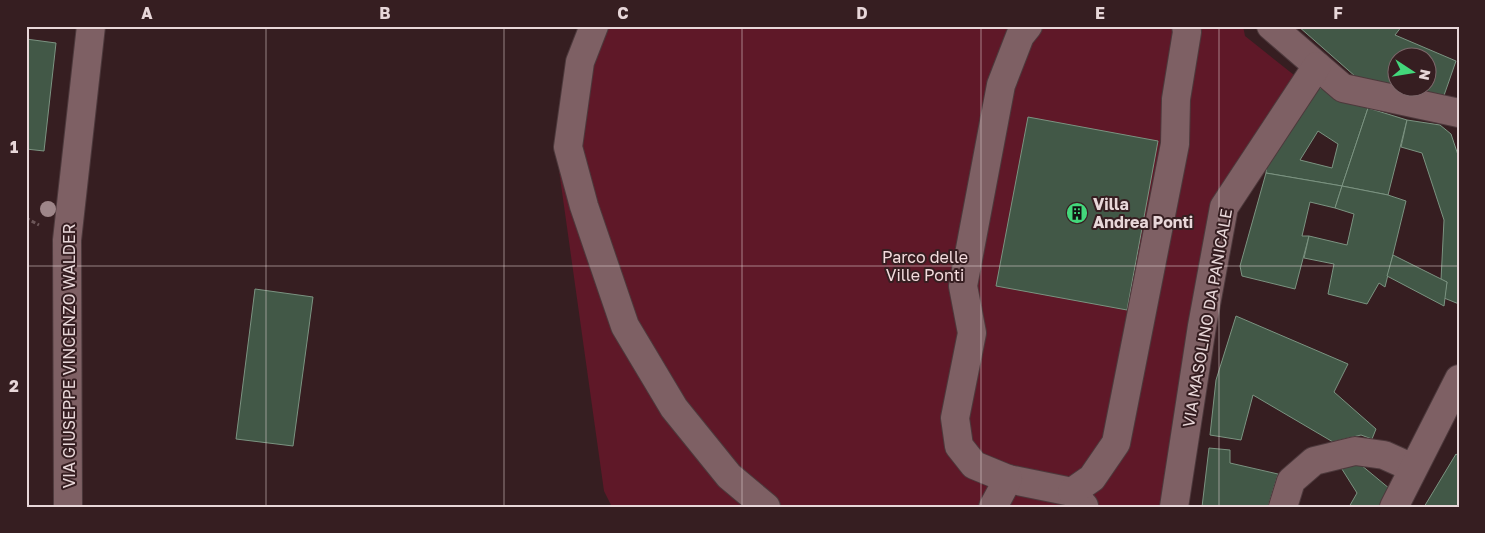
<svg xmlns="http://www.w3.org/2000/svg" width="1485" height="533" font-family="'Golos Text',sans-serif">
<rect width="100%" height="100%" fill="#361e21"/>
<!-- green -->
<polygon fill="#5f1828" points="584,26 1243,26 1245,36 1294,75 1211,207 1161,507 612,507 604,491 557,156"/>
<!-- building -->
<g fill="#425847" stroke="#7b9381" fill-rule="evenodd">
<path d="M1298,26H1402L1395,35L1456,61L1441,104L1356,77ZM1398,58H1428V88H1398Z"/>
<polygon points="26,39 56,43 44,151 26,149"/>
<path d="M1316,86L1368,108L1342,186L1266,173L1267,160ZM1318,131L1338,144L1332,168L1300,160Z"/>
<polygon points="1368,108 1407,120 1388,195 1342,186"/>
<polygon points="1028,117 1158,141 1127,310 996,286"/>
<polygon points="1407,120 1440,125 1451,134 1459,158 1459,304 1444,298 1447,282 1441,280 1444,220 1422,153 1401,147"/>
<polygon points="1266,173 1342,186 1335,208 1310,202 1302,236 1309,236 1295,289 1242,276 1240,266"/>
<polygon points="1342,186 1388,195 1406,201 1385,287 1379,283 1367,304 1328,294 1334,264 1304,258 1309,236 1347,245 1354,214 1335,208"/>
<polygon points="1393,255 1447,282 1444,306 1387,276"/>
<polygon points="255,289 313,297 293,446 236,439"/>
<polygon points="1236,316 1348,364 1334,392 1376,429 1372,439 1361,435 1333,442 1253,395 1241,440 1210,435 1216,380"/>
<polygon points="1209,448 1230,450 1230,463 1278,474 1268,507 1202,507"/>
<polygon points="1456,454 1459,456 1459,507 1424,507"/>
<polygon points="1355,460 1390,489 1381,507 1349,507 1357,493 1340,466"/>
</g>
<g fill="none" stroke-linecap="round" stroke-linejoin="round">
<!-- minor casing -->
<g stroke="#4d393c" stroke-width="30">
<g id="minor">
<polyline points="594,26 580,62 568,147 584,206 625,326 674,408 729,476 766,507"/>
<polyline points="1271,26 1343,88 1459,113"/>
<polyline points="1008,479 1072,492 1084,506"/>
<polyline points="1072,492 1092,478 1116,443 1175,144 1176,99 1187,32 1186,26"/>
<polyline points="68,507 67,240 91,26"/>
<polyline points="993,507 1008,479 974,465 959,446 955,418 972,333 963,286 1001,85 1020,36 1028,26"/>
<polyline points="1174,507 1202,326 1224,207 1317,66"/>
<polyline points="1283,507 1291,481 1314,461 1355,451 1384,455 1413,468"/>
<polyline points="1394,507 1459,379"/>
</g>
</g>
<!-- path -->
<polyline stroke="#6d5759" stroke-width="3" stroke-dasharray="4 2.5" stroke-linecap="butt" points="26,218 39,225"/>
<!-- minor -->
<use href="#minor" stroke="#7e6064" stroke-width="28"/>
</g>
<!-- trees -->
<circle fill="#9e8689" cx="48" cy="209" r="8"/>
<!-- grid -->
<path fill="none" stroke="#e8d7d9" stroke-width="1" stroke-opacity="0.55" d="M266,26V507M504,26V507M742,26V507M981,26V507M1219,26V507M26,266H1459"/>
<!-- icons -->
<defs>
<g id="building-disc" transform="scale(1.125)"><circle r="9.5" fill="#43d77b" stroke="#361e21"/><path d="M-4-6H4V6H1V3H-1V6H-4ZM-2.5-4.3h1.7v1.8h-1.7ZM.8-4.3h1.7v1.8H.8ZM-2.5-1h1.7V.8h-1.7ZM.8-1h1.7V.8H.8Z" fill="#111"/></g>
</defs>
<g fill-rule="evenodd">
<use href="#building-disc" x="1077" y="213"/>
</g>
<g text-anchor="middle" stroke-width="4" stroke-linejoin="round" paint-order="stroke">
<!-- poi labels -->
<g font-size="16" font-weight="bold" fill="#e8d7d9" stroke="#361e21" text-anchor="start">
<text x="1093" y="210">Villa<tspan x="1093" dy="18">Andrea Ponti</tspan></text>
</g>
<!-- park labels -->
<g font-size="16" fill="#f4dcde" stroke="#361e21">
<text x="925" y="263">Parco delle<tspan x="925" dy="18">Ville Ponti</tspan></text>
</g>
<!-- street labels -->
<g font-size="16" fill="#e8d7d9" stroke="#361e21">
<text transform="translate(1207 318) rotate(-80)" y="6">VIA MASOLINO DA PANICALE</text>
<text transform="translate(69 356) rotate(-90)" y="6">VIA GIUSEPPE VINCENZO WALDER</text>
</g>
</g>
<!-- border -->
<rect width="1485" height="533" fill="none" stroke="#361e21" stroke-width="55"/>
<!-- north arrow -->
<g transform="translate(1412 72) rotate(102)"><circle r="24" fill="#361e21" stroke="#7d686b"/>
<path d="M0-4L9 19L0 12L-9 19Z" fill="#43d77b"/>
<text y="-8" font-size="14" font-weight="bold" text-anchor="middle" fill="#e8d7d9">N</text>
</g>
<rect x="28" y="28" width="1430" height="478" fill="none" stroke="#e8d7d9" stroke-width="2"/>
<g font-size="16" text-anchor="middle" font-weight="bold" fill="#e8d7d9">
<text x="147" y="19">A</text>
<text x="385" y="19">B</text>
<text x="623" y="19">C</text>
<text x="862" y="19">D</text>
<text x="1100" y="19">E</text>
<text x="1338" y="19">F</text>
<text x="14" y="153">1</text>
<text x="14" y="392">2</text>
</g>
</svg>
